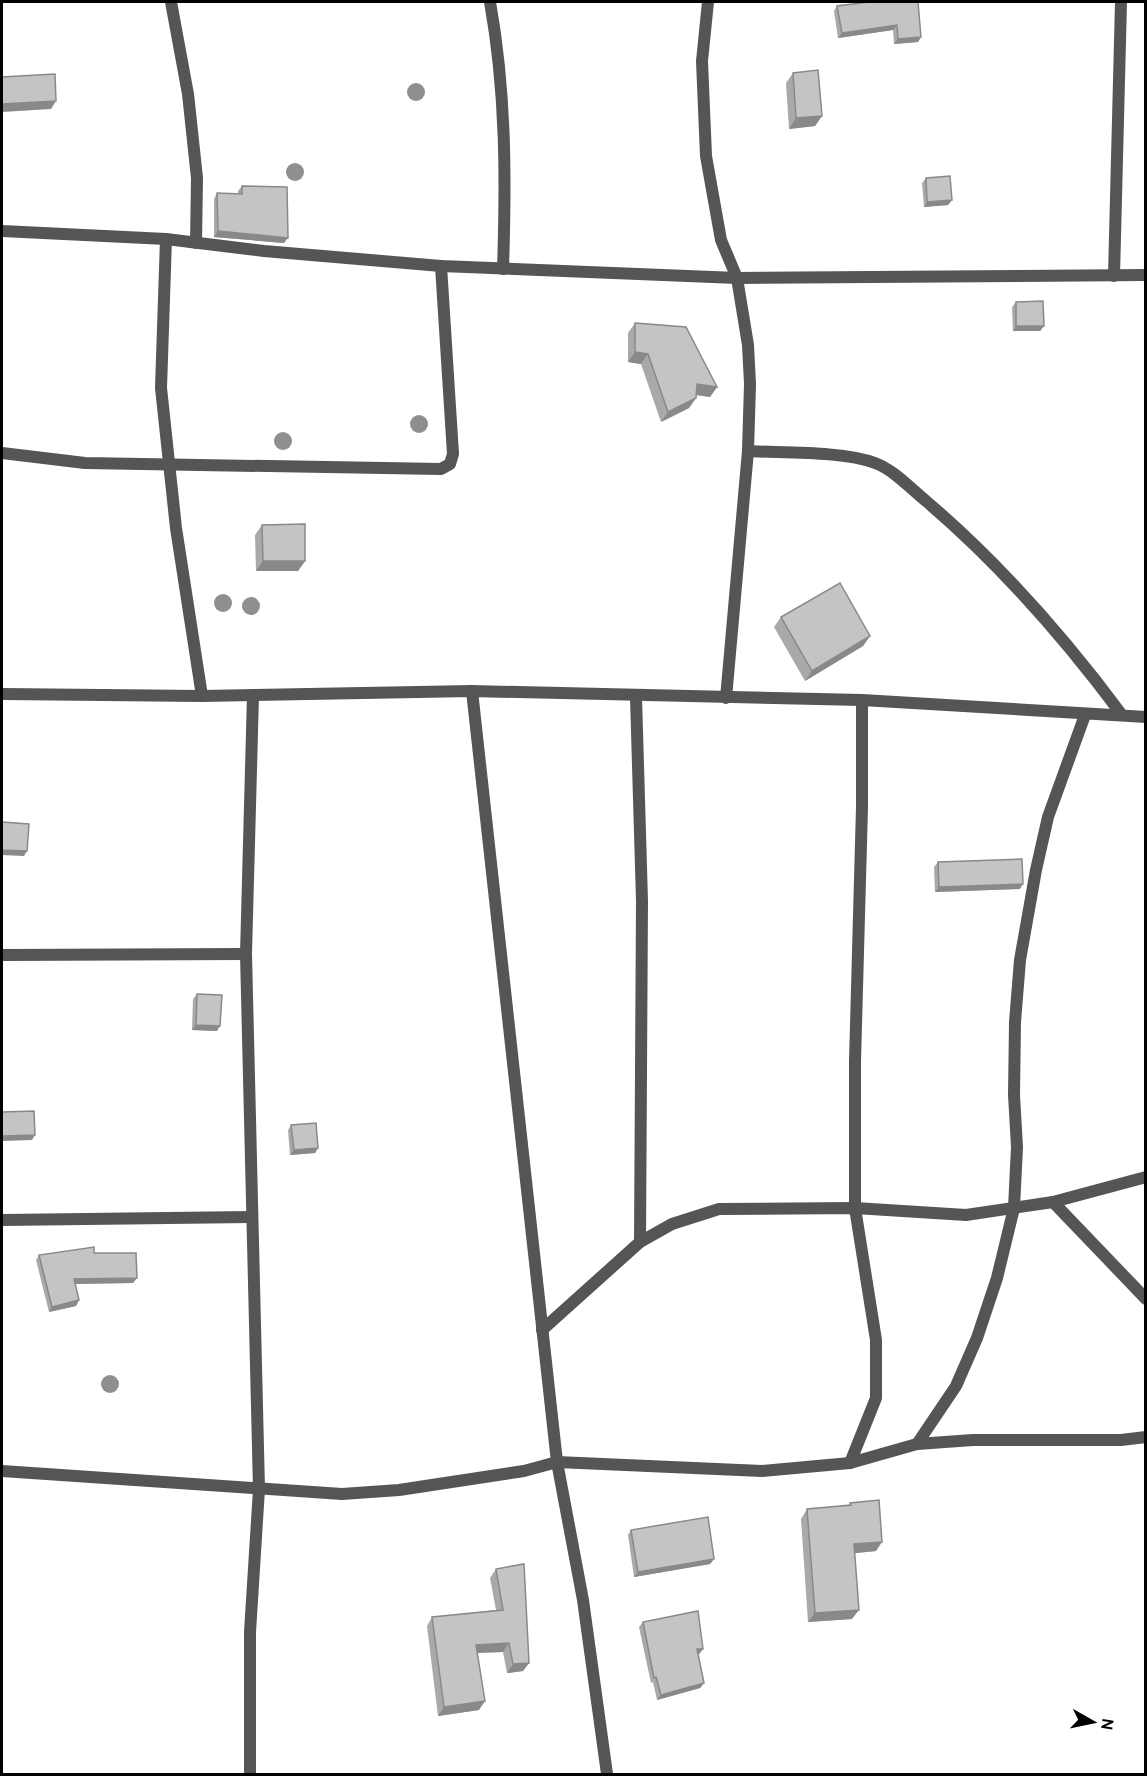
<svg xmlns="http://www.w3.org/2000/svg" width="1147" height="1776" font-family="Overpass,sans-serif">
<rect width="100%" height="100%" fill="#fff"/>
<g fill="none" stroke-linecap="round" stroke-linejoin="round">
<!-- street -->
<g stroke="#555" stroke-width="12">
<polyline points="171,2 188,94 197,178 196,243"/>
<path d="M490,2C506,91 506,178 503,269"/>
<polyline points="708,2 702,61 706,156 721,240 737,278 748,345 750,384 748,451 726,698"/>
<polyline points="2,231 166,239 264,251 441,266 737,278 1146,275"/>
<polyline points="166,239 161,388 176,528 202,696"/>
<polyline points="1114,276 1121,2"/>
<path d="M748,451C784,453 843,451 875,463C894,470 910,488 926,501C1000,564 1064,637 1122,715"/>
<polyline points="2,453 85,463 441,469 450,464 453,454 441,266"/>
<polyline points="472,691 557,1462 583,1600 607,1774"/>
<polyline points="2,694 202,696 472,691 862,700 1146,717"/>
<polyline points="636,697 642,901 640,1242"/>
<polyline points="2,955 246,954"/>
<polyline points="1053,1202 1146,1299"/>
<polyline points="2,1220 251,1217"/>
<polyline points="542,1330 640,1242 672,1224 719,1209 855,1208 966,1215 1053,1202 1146,1177"/>
<polyline points="917,1444 956,1386 977,1338 997,1278 1014,1208 1017,1147 1014,1095 1015,1022 1020,960 1036,870 1048,817 1085,715"/>
<polyline points="850,1463 876,1398 876,1340 855,1208 855,1061 862,807 862,700"/>
<polyline points="2,1471 342,1494 399,1490 524,1471 557,1462 762,1471 850,1463 917,1444 973,1440 1121,1440 1146,1437"/>
<polyline points="250,1774 250,1632 259,1489 246,954 253,695"/>
</g>
</g>
<!-- trees -->
<g fill="#8f8f8f">
<circle cx="416" cy="92" r="9"/>
<circle cx="295" cy="172" r="9"/>
<circle cx="419" cy="424" r="9"/>
<circle cx="283" cy="441" r="9"/>
<circle cx="223" cy="603" r="9"/>
<circle cx="251" cy="606" r="9"/>
<circle cx="110" cy="1384" r="9"/>
</g>
<!-- wall -->
<g fill="#a9a9a9">
<polygon points="869,2 921,37 918,42 894,44 893,30 838,38 834,11 837,6"/>
<polygon points="793,73 822,116 815,126 789,129 786,83"/>
<polygon points="926,178 952,200 948,205 924,207 922,183"/>
<polygon points="242,186 284,243 214,237 214,199 217,193 238,194 238,191"/>
<polygon points="1016,302 1044,326 1040,331 1013,331 1012,307"/>
<polygon points="635,323 717,387 710,397 696,395 696,398 689,408 661,422 641,364 628,362 628,333"/>
<polygon points="262,525 305,561 298,571 256,571 255,535"/>
<polygon points="781,617 870,636 863,646 805,681 774,627"/>
<polygon points="938,862 1020,889 935,892 934,867"/>
<polygon points="197,994 217,1031 192,1030 193,999"/>
<polygon points="291,1125 318,1148 315,1153 290,1155 288,1130"/>
<polygon points="94,1253 133,1283 75,1284 79,1300 76,1306 49,1312 36,1260 39,1255"/>
<polygon points="850,1503 876,1551 855,1553 852,1619 808,1622 801,1519 807,1509 849,1505"/>
<polygon points="631,1530 714,1559 710,1564 634,1577 628,1535"/>
<polygon points="496,1569 529,1663 523,1671 507,1673 503,1652 478,1653 479,1710 438,1716 427,1626 432,1617 496,1610 490,1578"/>
<polygon points="643,1622 703,1649 699,1654 698,1654 704,1683 700,1688 657,1700 653,1682 651,1683 639,1627"/>
</g>
<!-- shaded-wall -->
<g fill="#898989">
<polygon points="897,25 893,30 838,38 842,33"/>
<polygon points="921,37 918,42 894,44 898,39"/>
<polygon points="56,101 51,109 2,112 2,104"/>
<polygon points="822,116 815,126 789,129 796,118"/>
<polygon points="952,200 948,205 924,207 927,202"/>
<polygon points="218,231 288,238 284,243 214,237"/>
<polygon points="1016,326 1044,326 1040,331 1013,331"/>
<polygon points="635,352 648,354 641,364 628,362"/>
<polygon points="697,384 717,387 710,397 690,394"/>
<polygon points="696,398 689,408 661,422 668,412"/>
<polygon points="263,561 305,561 298,571 256,571"/>
<polygon points="870,636 863,646 805,681 812,671"/>
<polygon points="2,850 27,851 24,856 2,855"/>
<polygon points="1023,884 1020,889 935,892 939,887"/>
<polygon points="196,1025 220,1026 217,1031 192,1030"/>
<polygon points="35,1135 32,1140 2,1141 2,1136"/>
<polygon points="318,1148 315,1153 290,1155 294,1150"/>
<polygon points="137,1278 133,1283 70,1284 74,1279"/>
<polygon points="79,1300 76,1306 49,1312 52,1307"/>
<polygon points="882,1542 876,1551 847,1554 854,1544"/>
<polygon points="714,1559 710,1564 634,1577 638,1572"/>
<polygon points="859,1610 852,1619 808,1622 815,1613"/>
<polygon points="509,1643 503,1652 470,1653 476,1645"/>
<polygon points="697,1649 703,1649 699,1654 693,1654"/>
<polygon points="529,1663 523,1671 507,1673 513,1664"/>
<polygon points="704,1683 700,1688 657,1700 661,1695"/>
<polygon points="485,1701 479,1710 438,1716 444,1707"/>
</g>
<!-- building -->
<g fill="#c4c4c4" stroke="#898989" stroke-width="1.5">
<polygon points="869,2 918,2 921,37 898,39 897,25 842,33 837,6"/>
<polygon points="818,70 822,116 796,118 793,73"/>
<polygon points="55,74 56,101 2,104 2,77"/>
<polygon points="950,176 952,200 927,202 926,178"/>
<polygon points="242,186 287,187 288,238 218,231 217,193 242,194"/>
<polygon points="1043,301 1044,326 1016,326 1016,302"/>
<polygon points="635,323 686,327 717,387 697,384 696,398 668,412 648,354 635,352"/>
<polygon points="305,524 305,561 263,561 262,525"/>
<polygon points="840,583 870,636 812,671 781,617"/>
<polygon points="2,822 29,824 27,851 2,850"/>
<polygon points="1022,859 1023,884 939,887 938,862"/>
<polygon points="197,994 222,995 220,1026 196,1025"/>
<polygon points="34,1111 35,1135 2,1136 2,1112"/>
<polygon points="316,1123 318,1148 294,1150 291,1125"/>
<polygon points="94,1247 94,1253 136,1253 137,1278 74,1279 79,1300 52,1307 39,1255"/>
<polygon points="879,1500 882,1542 854,1544 859,1610 815,1613 807,1509 851,1505 850,1503"/>
<polygon points="708,1517 714,1559 638,1572 631,1530"/>
<polygon points="524,1564 529,1663 513,1664 509,1643 476,1645 485,1701 444,1707 432,1617 503,1610 496,1569"/>
<polygon points="698,1611 703,1649 697,1649 704,1683 661,1695 656,1677 654,1678 643,1622"/>
</g>
<!-- border -->
<rect width="1147" height="1776" fill="none" stroke="#000000" stroke-width="6"/>
<!-- north arrow -->
<g transform="translate(1093 1722) rotate(99)" stroke="#ffffff" stroke-width="4.5" paint-order="stroke">
<path d="M0-4.5L10 22L0 15L-10 22Z" fill="#000000"/>
<text y="-9" font-size="16" font-weight="bold" text-anchor="middle" fill="#000000">N</text>
</g>
</svg>
